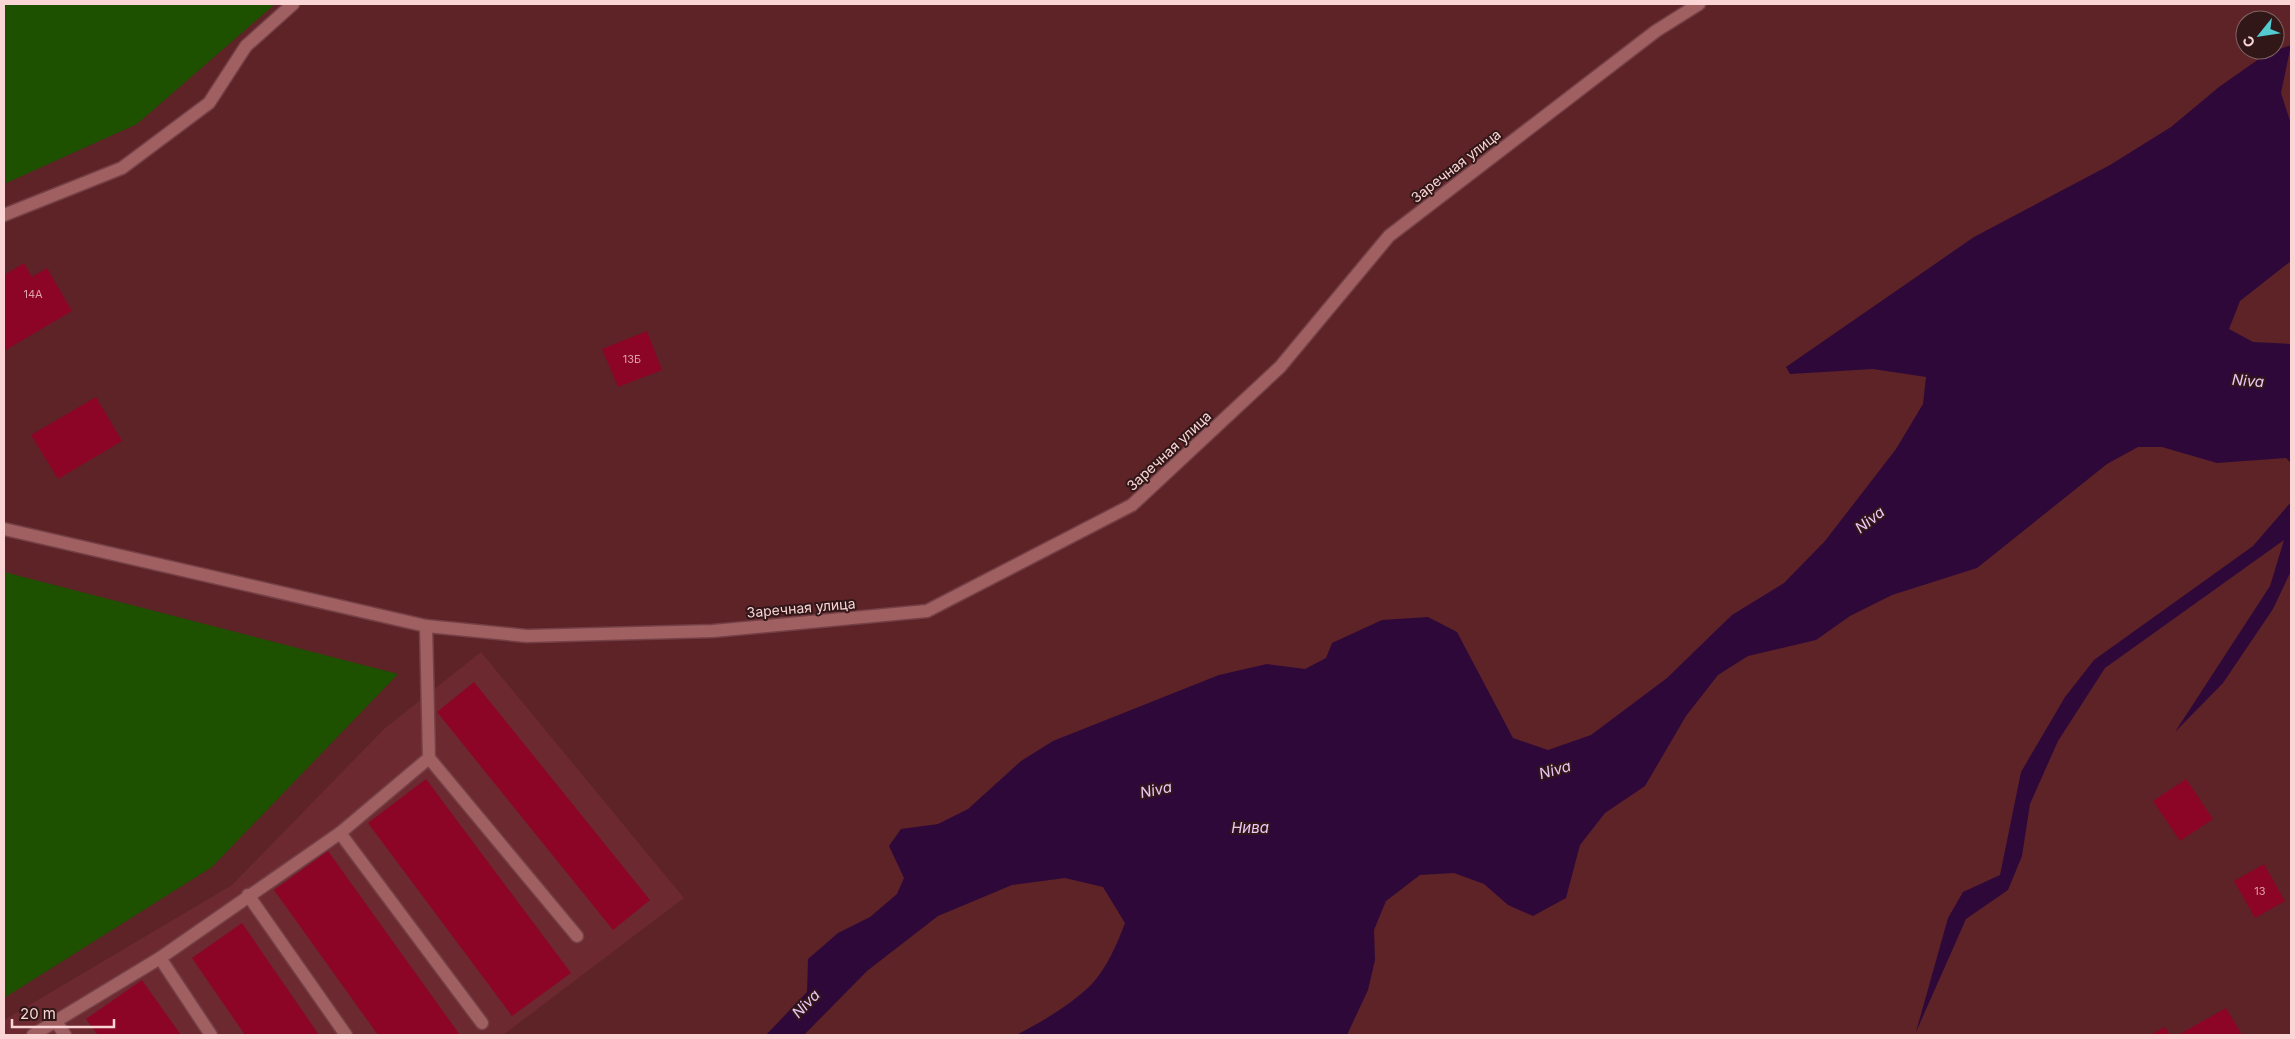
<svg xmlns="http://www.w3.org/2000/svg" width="2295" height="1039" font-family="Inter,sans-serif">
<rect width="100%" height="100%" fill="#5d2327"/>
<!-- built -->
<polygon fill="#6c292f" points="481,652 684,898 503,1035 4,1035 4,1020 232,885 384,729"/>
<!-- green -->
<g fill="#1d5100">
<polygon points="4,4 275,4 137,124 4,184"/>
<polygon points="4,572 398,674 212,867 4,998"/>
</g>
<!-- water -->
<g fill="#2f083a">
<path d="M2291,45L2281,93L2291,124V261L2240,301L2229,329L2253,342L2291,344V463L2286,458L2217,463L2162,447H2138L2107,464L1977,568L1892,595L1850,616L1816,640L1748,656L1718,675L1686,716L1645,786L1605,813L1580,845L1566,898L1533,916L1508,905L1484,884L1454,873L1420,875L1386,901L1374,930L1375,960L1368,990L1347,1035H1016C1042,1022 1070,1005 1091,985C1107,968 1117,944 1125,923L1103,887L1065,878L1012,885L938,916L867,971L804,1035H766L807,992L808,959L838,933L870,917L897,894L904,878L889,846L901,829L938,824L968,809L1021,761L1053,741L1219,675L1267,664L1305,669L1326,658L1332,643L1382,620L1428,617L1457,632L1513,738L1548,750L1591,735L1667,678L1732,615L1784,583L1825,541L1896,449L1923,404L1926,377L1873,369L1790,374L1786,367L1974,237L2110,165L2171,127L2219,87L2266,54Z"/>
<polygon points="2291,502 2291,571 2273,609 2223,683 2175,732 2270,586 2284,540 2105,668 2058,741 2030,804 2022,856 2008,890 1966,919 1916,1032 1948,918 1963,892 2000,875 2021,772 2065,697 2094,660 2253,546"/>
</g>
<!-- building -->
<g fill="#8c0527">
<polygon points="24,263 32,277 47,268 72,311 4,351 4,275"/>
<polygon points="647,331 662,370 618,387 602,349"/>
<polygon points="96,397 122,441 58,479 31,435"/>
<polygon points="474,682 650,900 613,930 437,712"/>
<polygon points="426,779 571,973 512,1016 368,823"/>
<polygon points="2186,779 2213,819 2180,841 2153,801"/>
<polygon points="328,851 460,1035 378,1035 274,890"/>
<polygon points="2264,864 2285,901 2255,918 2234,881"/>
<polygon points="242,923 319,1035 245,1035 192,958"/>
<polygon points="142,980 181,1035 98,1035 86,1019"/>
<polygon points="2226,1008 2242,1035 2178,1035"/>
<polygon points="2165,1027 2170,1035 2150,1035"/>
</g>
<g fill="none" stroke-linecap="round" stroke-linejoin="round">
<!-- minor casing -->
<g stroke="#744046" stroke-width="15">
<g id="minor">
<polyline points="4,215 122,168 209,103 246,46 293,4"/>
<polyline points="4,529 426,626 527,636 713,631 927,611 1132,505 1280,367 1389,236 1656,31 1699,4"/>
<polyline points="429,758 577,936"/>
<polyline points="340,833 482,1023"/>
<polyline points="248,895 346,1035"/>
<polyline points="160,958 211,1035"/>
<polyline points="56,1022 65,1035"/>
<polyline points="33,1035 160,958 340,833 429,758 426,626"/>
</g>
</g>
<!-- minor -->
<use href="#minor" stroke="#a05f61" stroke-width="12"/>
</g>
<g text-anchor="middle" stroke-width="4" stroke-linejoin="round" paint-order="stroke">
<!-- number labels -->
<g font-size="11" fill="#dfa1aa">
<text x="33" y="298">14А</text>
<text x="632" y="363">13Б</text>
<text x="2260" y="895">13</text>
</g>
<!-- street labels -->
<g font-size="14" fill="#fbd5d5" stroke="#311718">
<text transform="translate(1456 166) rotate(-38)" y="5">Заречная улица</text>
<text transform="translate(1169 451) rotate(-43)" y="5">Заречная улица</text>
<text transform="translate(801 608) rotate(-5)" y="5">Заречная улица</text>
</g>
<!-- water labels -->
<g font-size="15" font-style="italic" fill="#ecc8f8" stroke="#311718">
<text transform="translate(2248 381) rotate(4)" y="5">Niva</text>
<text transform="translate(1870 520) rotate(-38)" y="5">Niva</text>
<text transform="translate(1555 770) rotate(-16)" y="5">Niva</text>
<text transform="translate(1156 790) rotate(-12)" y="5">Niva</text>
<text x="1250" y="833">Нива</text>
<text transform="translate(806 1004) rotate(-46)" y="5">Niva</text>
</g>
</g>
<!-- border -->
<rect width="2295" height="1039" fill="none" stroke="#fbd5d5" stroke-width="10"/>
<!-- north arrow -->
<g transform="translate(2260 35) rotate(240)"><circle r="24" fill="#311718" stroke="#826364"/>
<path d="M0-4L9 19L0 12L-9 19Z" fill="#52ccd0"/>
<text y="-8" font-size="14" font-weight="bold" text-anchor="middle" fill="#fbd5d5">С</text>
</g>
<!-- scale -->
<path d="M12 1019v8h102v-8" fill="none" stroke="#fbd5d5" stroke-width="2.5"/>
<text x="20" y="1019" font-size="15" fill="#fbd5d5" stroke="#311718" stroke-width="4" paint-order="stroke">20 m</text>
</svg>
